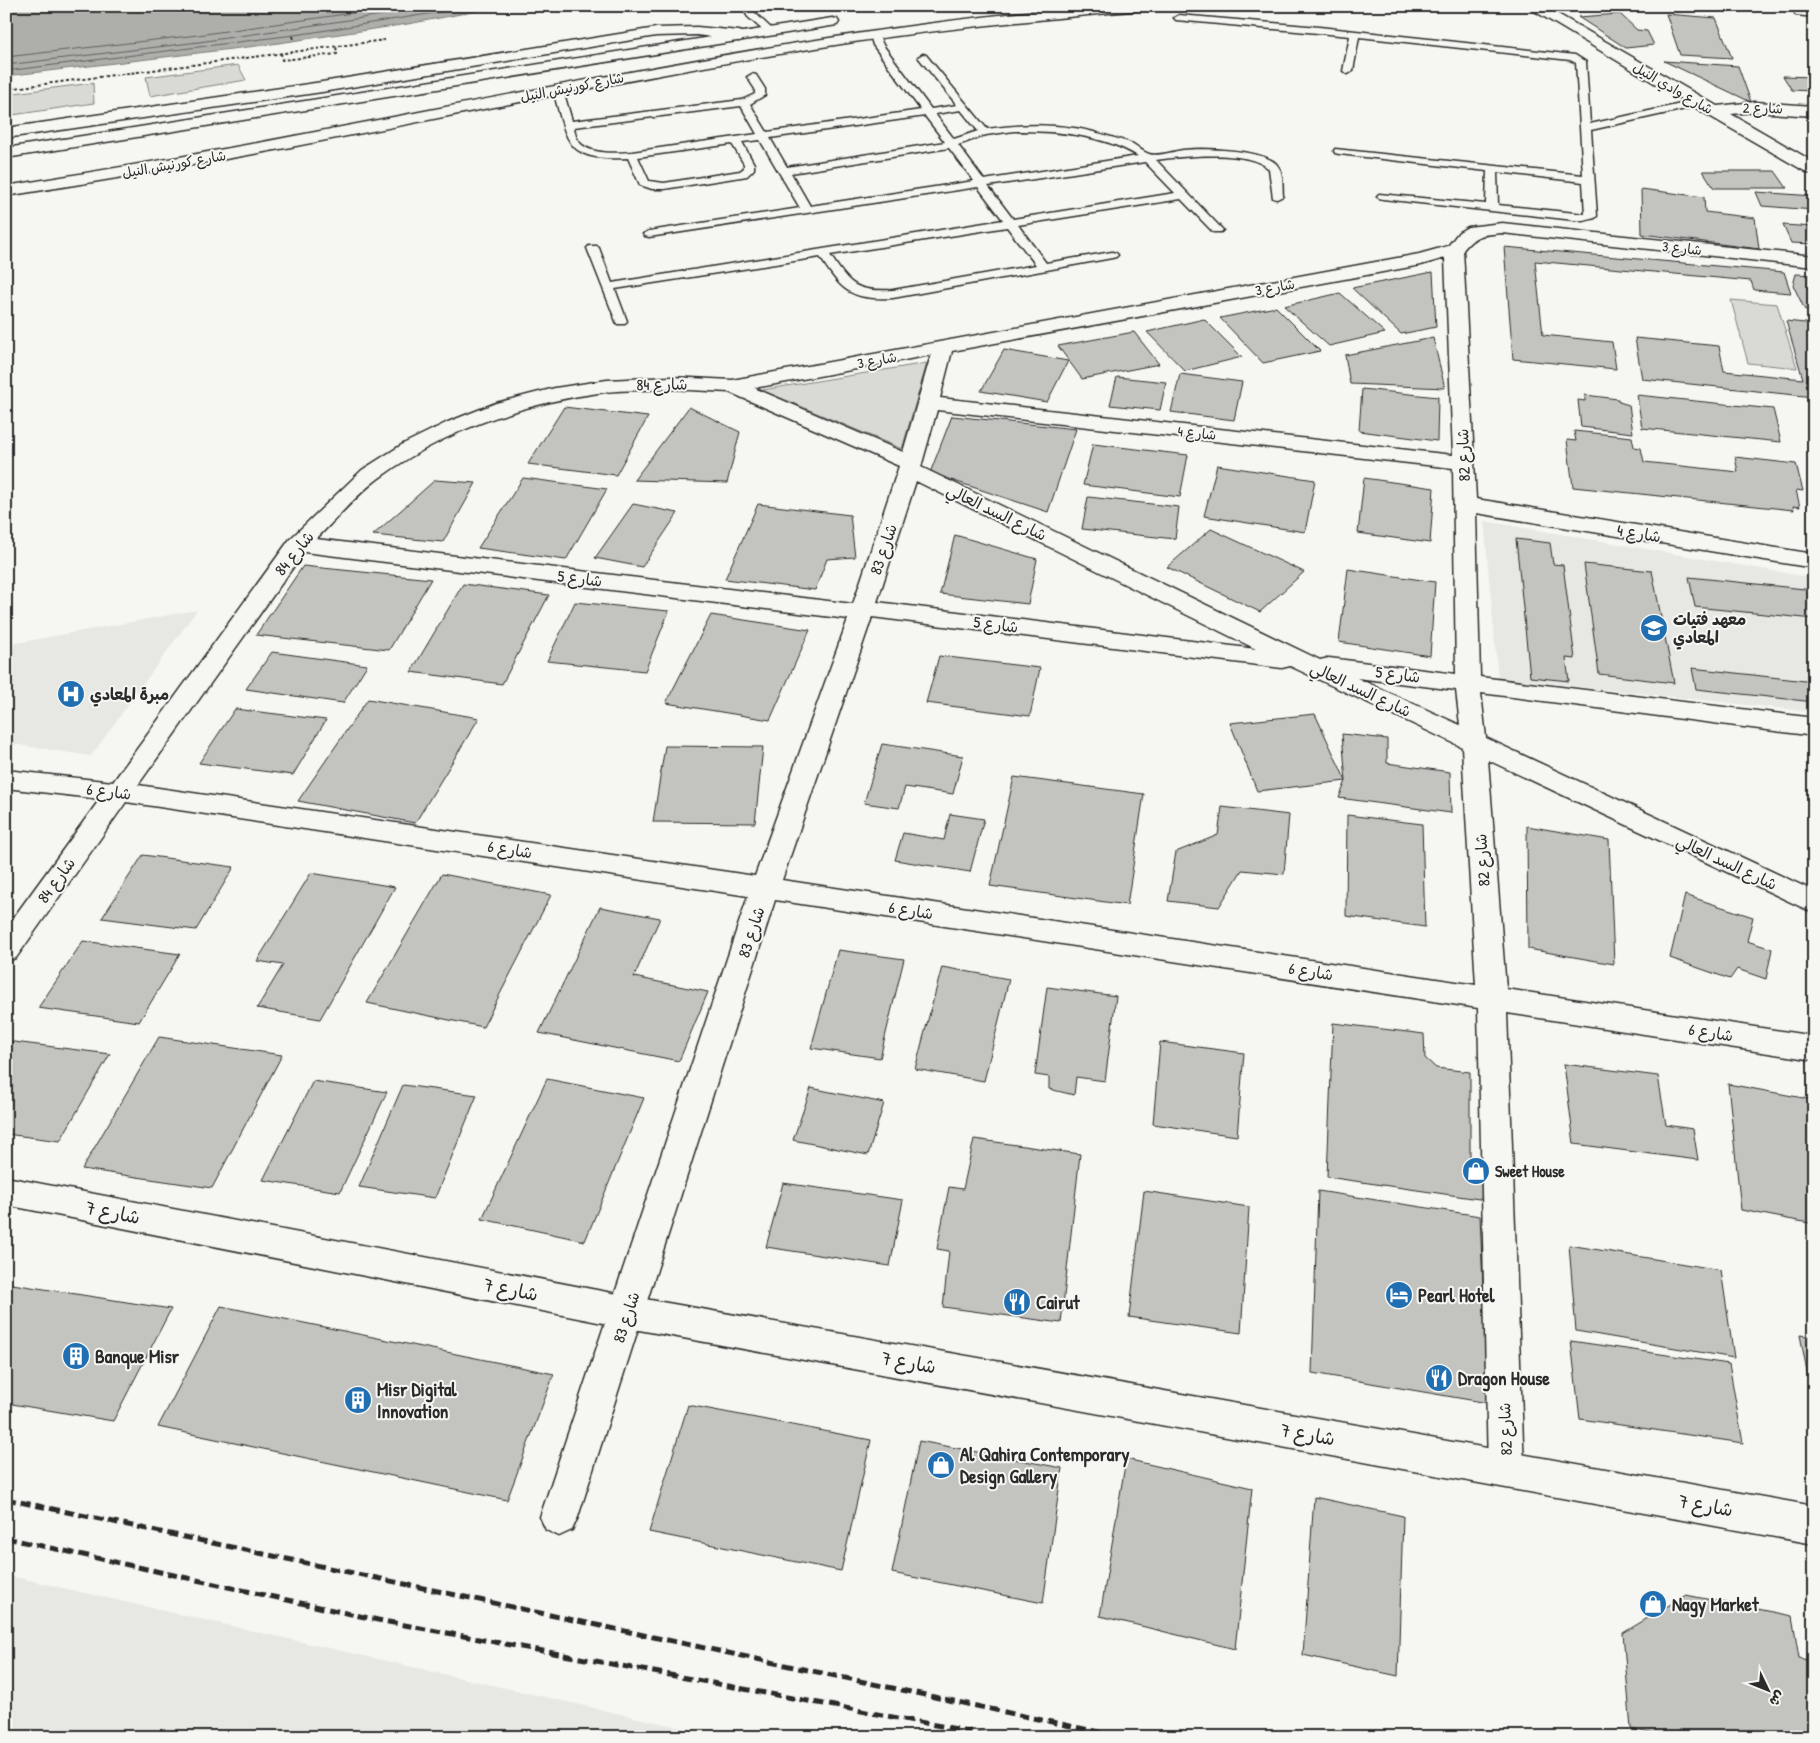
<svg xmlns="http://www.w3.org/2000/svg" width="1820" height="1743" font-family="'Patrick Hand','Playpen Sans Arabic',sans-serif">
<rect width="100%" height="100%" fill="#f6f6f2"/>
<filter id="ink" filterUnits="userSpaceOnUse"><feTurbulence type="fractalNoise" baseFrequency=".02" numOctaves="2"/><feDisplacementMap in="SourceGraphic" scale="10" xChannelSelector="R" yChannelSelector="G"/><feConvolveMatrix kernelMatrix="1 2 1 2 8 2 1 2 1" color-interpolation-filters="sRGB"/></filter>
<g filter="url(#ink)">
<!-- built -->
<g fill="#e7e7e3">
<polygon points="1484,521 1814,578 1814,712 1498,678"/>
<polygon points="197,610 91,756 6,743 6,645"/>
<polygon points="6,1575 722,1737 6,1737"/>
</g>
<!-- green -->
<g fill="#d9d9d5" stroke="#828280">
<polygon points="238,65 246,80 150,96 146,77"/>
<polygon points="93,83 94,103 6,116 6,94"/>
<polygon points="1731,300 1777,304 1797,368 1748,363"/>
<polygon points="927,363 902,449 762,390"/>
</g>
<!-- water -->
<polygon fill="#aeaeab" stroke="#7a7a78" points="6,6 503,6 408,24 265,45 6,76"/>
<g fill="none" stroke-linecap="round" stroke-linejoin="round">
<!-- shore -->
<g stroke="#5f5f5e" stroke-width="1">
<polyline points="6,57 198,35 402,6"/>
<polyline points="6,65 199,42 443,6"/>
<polyline points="6,71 302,34 478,6"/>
</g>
</g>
<!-- building -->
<g fill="#c3c3c0" stroke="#2b2b2b">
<polygon points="1620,14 1637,30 1647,31 1654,45 1626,48 1578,17"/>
<polygon points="1666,14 1716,18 1732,58 1680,55"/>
<polygon points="1664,61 1738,66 1751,102"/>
<polygon points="1783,76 1814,77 1814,96 1811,91 1792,90"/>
<polygon points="1703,171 1775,171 1787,188 1714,188"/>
<polygon points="1641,189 1704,197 1705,212 1755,218 1759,249 1642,234"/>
<polygon points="1756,192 1814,196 1814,210 1762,206"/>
<polygon points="1783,225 1814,227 1814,244 1791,243"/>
<polygon points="1504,247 1784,272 1791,293 1754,290 1751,281 1535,261 1543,335 1612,342 1616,369 1513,359"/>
<polygon points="1433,272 1436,327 1401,334 1352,288"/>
<polygon points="1796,274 1814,275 1814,307 1805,310 1793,285"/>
<polygon points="1340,293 1385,333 1329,346 1284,306"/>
<polygon points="1276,307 1320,351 1263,363 1220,318"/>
<polygon points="1204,319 1242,357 1185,371 1147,332"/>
<polygon points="1786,321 1814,324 1814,397 1642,379 1635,338 1719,346 1724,371 1803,379"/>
<polygon points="1134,332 1159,364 1082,379 1058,346"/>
<polygon points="1433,338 1445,388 1350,384 1345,355"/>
<polygon points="1004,350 1068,361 1047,402 981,391"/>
<polygon points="1180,374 1242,382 1234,420 1171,412"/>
<polygon points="1117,377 1166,382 1160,410 1110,405"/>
<polygon points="1362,389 1438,397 1437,441 1359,431"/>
<polygon points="1585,395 1618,399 1619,402 1629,405 1633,433 1581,427 1578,400 1585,401"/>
<polygon points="1637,395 1773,409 1781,442 1642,428"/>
<polygon points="564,407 648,417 616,475 528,464"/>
<polygon points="689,407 740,432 727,483 634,480"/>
<polygon points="952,416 1076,429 1048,512 930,473"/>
<polygon points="1574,431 1632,437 1634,447 1641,448 1644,462 1738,472 1735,457 1796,464 1803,491 1796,490 1800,507 1793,506 1794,510 1573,487 1567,440 1576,441"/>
<polygon points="1093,444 1188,455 1180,497 1083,485"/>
<polygon points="1217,465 1315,480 1305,532 1204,516"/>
<polygon points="523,478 607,489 566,560 478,548"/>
<polygon points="1364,478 1434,488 1430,543 1358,533"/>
<polygon points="435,480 476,483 443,542 373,535"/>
<polygon points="1088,497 1179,507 1175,539 1082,529"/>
<polygon points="633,504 678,513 642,567 595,558"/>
<polygon points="758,504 850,515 855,557 827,559 815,590 725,579"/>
<polygon points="1211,529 1304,572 1260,612 1167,567"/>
<polygon points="955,535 1037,559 1028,604 940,594"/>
<polygon points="1516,539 1550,543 1553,564 1563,565 1575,659 1566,658 1569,681 1530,677"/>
<polygon points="1584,564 1652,571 1674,683 1599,674"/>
<polygon points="303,566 431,579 389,650 256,635"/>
<polygon points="1348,569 1435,582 1430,656 1339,642"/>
<polygon points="1689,577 1814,590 1814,619 1695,607"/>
<polygon points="463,584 549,595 502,684 411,672"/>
<polygon points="575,602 669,611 645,671 547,661"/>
<polygon points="711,615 810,630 770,720 666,703"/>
<polygon points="272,652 367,665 343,703 246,689"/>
<polygon points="939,656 1040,668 1030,716 926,703"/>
<polygon points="1692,668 1814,682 1814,702 1696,689"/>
<polygon points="368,699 479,718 415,823 298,801"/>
<polygon points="235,709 326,720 293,775 199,763"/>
<polygon points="1315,714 1346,781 1257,791 1230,723"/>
<polygon points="1342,734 1387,739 1387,763 1450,772 1451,813 1339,798 1346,781"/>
<polygon points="882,744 963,756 953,794 905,787 899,808 864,803"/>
<polygon points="665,746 763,747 755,823 653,822"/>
<polygon points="1014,777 1144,794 1127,905 990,886"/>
<polygon points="1222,807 1289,815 1284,874 1242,870 1219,907 1168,901 1176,852 1218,835"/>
<polygon points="950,814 984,819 970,872 895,860 903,833 944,840"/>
<polygon points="1347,815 1422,824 1425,927 1346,916"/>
<polygon points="1527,826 1609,840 1614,964 1528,949"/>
<polygon points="143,855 234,867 196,930 102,918"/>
<polygon points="311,873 395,887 320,1019 257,1008 283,965 257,961"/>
<polygon points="442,874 551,895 483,1027 367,1003"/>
<polygon points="1685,895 1753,917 1747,941 1772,949 1766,979 1737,969 1730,979 1670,958"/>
<polygon points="600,907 660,918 634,977 708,992 679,1061 539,1033"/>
<polygon points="83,941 180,954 139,1022 38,1008"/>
<polygon points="838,950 904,959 880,1058 811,1048"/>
<polygon points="942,967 1009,979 984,1081 915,1069"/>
<polygon points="1047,987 1116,996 1105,1081 1076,1077 1074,1095 1049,1089 1049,1077 1035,1075"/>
<polygon points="1333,1023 1424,1034 1425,1058 1436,1068 1470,1072 1470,1157 1486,1159 1486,1200 1327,1177"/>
<polygon points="159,1037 282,1055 212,1188 82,1169"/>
<polygon points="6,1041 110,1054 60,1141 6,1134"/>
<polygon points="1160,1042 1244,1053 1237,1136 1153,1124"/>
<polygon points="1564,1064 1658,1076 1666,1125 1693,1129 1698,1160 1574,1144"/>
<polygon points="547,1079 644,1098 585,1241 482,1219"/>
<polygon points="313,1081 387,1092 340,1192 263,1180"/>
<polygon points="1728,1084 1814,1100 1814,1224 1741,1210"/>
<polygon points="403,1085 477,1095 435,1198 359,1187"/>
<polygon points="811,1088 884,1103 868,1155 793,1140"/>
<polygon points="974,1139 1080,1154 1061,1323 943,1307 949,1251 937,1249 949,1187 963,1189"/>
<polygon points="783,1183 903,1200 890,1266 766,1247"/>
<polygon points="1144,1191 1249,1207 1241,1333 1129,1317"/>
<polygon points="1318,1191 1480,1216 1488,1403 1312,1373"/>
<polygon points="1569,1245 1721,1270 1734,1358 1576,1331"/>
<polygon points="6,1283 171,1309 113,1421 6,1403"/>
<polygon points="221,1306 554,1374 507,1500 158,1427"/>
<polygon points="1800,1335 1814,1337 1814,1407"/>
<polygon points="1571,1341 1729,1364 1743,1443 1580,1419"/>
<polygon points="688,1405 871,1440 841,1571 649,1532"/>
<polygon points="919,1441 1062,1468 1043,1603 892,1573"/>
<polygon points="1126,1459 1252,1488 1235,1649 1100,1616"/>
<polygon points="1314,1497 1403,1516 1398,1676 1303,1655"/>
<polygon points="1686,1595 1792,1616 1799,1658 1814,1661 1814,1737 1669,1737 1631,1729 1623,1633"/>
</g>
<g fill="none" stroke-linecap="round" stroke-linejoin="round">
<!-- service casing -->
<g stroke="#2b2b2b" stroke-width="3">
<g id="service">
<polygon points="741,6 751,6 755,13 773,30 773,34 767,34 748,17"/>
<path d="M1179,15L1319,27L1575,55L1586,62L1590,124L1699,100L1704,103L1699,106L1591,130L1597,216L1595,218L1583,221L1383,199L1379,198L1377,196L1379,194L1486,204L1487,171L1339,154L1335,153L1334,151L1335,149L1583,175L1576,63L1570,60L1359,37L1353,71L1348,74L1343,71L1350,36L1176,20L1174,18ZM1497,172L1583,182L1585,214L1498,205Z"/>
<path d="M875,32L878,33L883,45L931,109L957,105L918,57L923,54L926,55L987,129C1028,123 1071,123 1111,137C1118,139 1126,141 1133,144C1138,147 1143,152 1149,154C1158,157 1174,151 1183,150C1202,148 1267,149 1278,166C1284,174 1282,187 1283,196L1277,199L1273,198L1269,169C1249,149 1183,156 1156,160L1221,228L1223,230L1221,232H1213L1181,199L1018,225L1046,263L1112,252L1116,253L1118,255L1116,257L1112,258L893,298C850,300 842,291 820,257L615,289L627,321L625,324H617L587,248L589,246H597L599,248L612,283L1003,220L978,187L649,237L645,236L643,234L649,231L800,208L760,140L742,142L754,164V169L747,176L664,189H652L640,185L628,158C565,161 568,143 553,90L558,87L563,90L572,121L742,100L755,94V89L747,77L752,74L756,75L765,89V95L750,104L767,132L921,110L873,45L870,35ZM741,106L757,134L632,152C617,153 595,155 582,145C576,140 575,133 574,127ZM961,110L978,131L954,139L935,114ZM925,116L945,142L787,167L770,138ZM1014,131C1056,131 1101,134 1138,156L984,180L958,145L986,135ZM732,144L744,164V168L740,171L664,183L649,181L638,157ZM949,148L974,181L810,206L791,173ZM1145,162L1175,193L1013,219L988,186ZM1007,227L1036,265L893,290C855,292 850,285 830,255Z"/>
</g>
</g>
<!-- minor casing -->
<g stroke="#2b2b2b" stroke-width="3">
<g id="minor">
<polygon points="1526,6 1544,6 1717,106 1755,102 1814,106 1814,116 1755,112 1731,114 1814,162 1814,174 1808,173 1706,114"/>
<polygon points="1801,8 1814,9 1814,17 1796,15 1794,12 1796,9"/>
<polygon points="697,27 739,31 744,33 747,36 744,39 739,41 697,35 656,36 322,92 6,138 6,128 322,82 656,28"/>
<path d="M1502,223L1814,256V267L1502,233C1482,235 1476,234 1463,250L1476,499L1814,554V568L1476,513L1480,677L1814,718V736L1481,693L1486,738L1814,891V913L1488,760L1506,989L1814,1036V1060L1507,1013L1524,1469L1519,1482L1506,1487L1493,1482L1488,1469L1478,1008L775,900L578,1517L572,1530L559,1536L546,1530L540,1517L748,896L126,802L16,958L6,961V928L100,799L6,788V770L113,782L290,539L362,470L403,444L448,422L496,403L555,388L607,380L670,377L732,380L1419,254L1448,246L1459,232L1468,227ZM1445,258L1453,455L940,398L952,351L1421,265ZM931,355L903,452L754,388ZM670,389L729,392L899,466L853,604L316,539C336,519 356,495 379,478C446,429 524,403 605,392C626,390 649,390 670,389ZM937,410L1453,468L1456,674L1329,658L1320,660L921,467ZM916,481L1256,649L877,602ZM304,552L848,619L755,876L138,785ZM872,617L1282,668L1290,666L1462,747L1476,985L782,880ZM1357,678L1456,690L1460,725Z"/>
</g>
</g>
<!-- tertiary casing -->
<g stroke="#2b2b2b" stroke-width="3">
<polygon id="tertiary" points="6,1177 628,1296 1814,1506 1814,1544 628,1328 6,1205"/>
</g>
<!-- trunk casing -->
<g stroke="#2b2b2b" stroke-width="3">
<g id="trunk">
<path d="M1088,6H1148L1141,10C1045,19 949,28 854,42C665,71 478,111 291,147C196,165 101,181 6,196V186C101,171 195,155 289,137C554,87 818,30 1088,6Z"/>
<polygon points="832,18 837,19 839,22 837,25 6,158 6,148"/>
</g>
</g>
<!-- path -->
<g stroke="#2b2b2b" stroke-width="2" stroke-dasharray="3 2.5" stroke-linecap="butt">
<polyline points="293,36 294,40"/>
<polyline points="281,53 282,60 337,54 336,46"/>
<polyline points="6,89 385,40"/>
</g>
<!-- service -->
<use href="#service" fill="#f6f6f2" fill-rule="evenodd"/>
<!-- minor -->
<use href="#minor" fill="#f6f6f2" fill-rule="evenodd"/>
<!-- tertiary -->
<use href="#tertiary" fill="#f6f6f2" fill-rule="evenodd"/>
<!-- trunk -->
<use href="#trunk" fill="#f6f6f2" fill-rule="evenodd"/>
<!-- rail -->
<g stroke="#2b2b2b" stroke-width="5" stroke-dasharray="10 5" stroke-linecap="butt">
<polyline points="6,1499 1122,1737"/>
<polyline points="6,1538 378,1620 999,1737"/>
</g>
</g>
</g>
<!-- icons -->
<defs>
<g id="school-disc" transform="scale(1.4375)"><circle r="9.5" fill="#1f6fb2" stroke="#f6f6f2"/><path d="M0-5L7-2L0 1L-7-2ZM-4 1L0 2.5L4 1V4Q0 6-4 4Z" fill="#fff"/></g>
<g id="hospital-disc" transform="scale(1.4375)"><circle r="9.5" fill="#1f6fb2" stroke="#f6f6f2"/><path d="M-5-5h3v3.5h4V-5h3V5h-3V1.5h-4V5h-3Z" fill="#fff"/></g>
<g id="shop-disc" transform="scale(1.4375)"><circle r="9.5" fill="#1f6fb2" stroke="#f6f6f2"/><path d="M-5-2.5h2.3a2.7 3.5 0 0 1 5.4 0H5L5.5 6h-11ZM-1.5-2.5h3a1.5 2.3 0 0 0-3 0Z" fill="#fff"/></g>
<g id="hotel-disc" transform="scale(1.4375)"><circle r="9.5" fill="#1f6fb2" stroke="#f6f6f2"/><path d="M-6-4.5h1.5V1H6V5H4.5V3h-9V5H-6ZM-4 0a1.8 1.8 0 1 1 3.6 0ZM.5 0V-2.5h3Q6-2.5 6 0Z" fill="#fff"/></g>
<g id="restaurant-disc" transform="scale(1.4375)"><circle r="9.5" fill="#1f6fb2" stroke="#f6f6f2"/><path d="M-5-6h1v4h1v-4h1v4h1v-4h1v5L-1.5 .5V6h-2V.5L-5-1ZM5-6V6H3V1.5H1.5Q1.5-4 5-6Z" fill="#fff"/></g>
<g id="building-disc" transform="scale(1.4375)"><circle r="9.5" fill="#1f6fb2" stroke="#f6f6f2"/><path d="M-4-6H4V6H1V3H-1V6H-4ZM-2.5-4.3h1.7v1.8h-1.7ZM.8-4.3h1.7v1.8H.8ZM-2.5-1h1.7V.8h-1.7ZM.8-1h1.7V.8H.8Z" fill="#fff"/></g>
</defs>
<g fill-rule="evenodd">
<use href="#school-disc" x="1654" y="628"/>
<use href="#hospital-disc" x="71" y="694"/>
<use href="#shop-disc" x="1476" y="1171"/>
<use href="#hotel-disc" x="1399" y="1295"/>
<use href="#restaurant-disc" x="1017" y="1302"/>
<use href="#building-disc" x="76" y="1356"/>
<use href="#restaurant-disc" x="1439" y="1378"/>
<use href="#building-disc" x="358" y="1400"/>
<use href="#shop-disc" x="941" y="1465"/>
<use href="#shop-disc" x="1653" y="1604"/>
</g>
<g text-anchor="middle" stroke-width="4" stroke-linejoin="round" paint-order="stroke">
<!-- far-street labels -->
<g font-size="14" fill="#2b2b2b" stroke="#f6f6f2">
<text transform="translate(572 87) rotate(-11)" y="5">شارع كورنيش النيل</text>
<text transform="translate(1673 88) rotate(30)" y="5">شارع وادي النيل</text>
<text transform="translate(1763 108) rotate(1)" y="5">شارع 2</text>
<text transform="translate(174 164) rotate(-10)" y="5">شارع كورنيش النيل</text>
<text transform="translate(1682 248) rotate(6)" y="5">شارع 3</text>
<text transform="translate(1275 287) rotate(-10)" y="5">شارع 3</text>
<text transform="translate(877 360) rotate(-10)" y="5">شارع 3</text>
<text transform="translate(1197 433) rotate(6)" y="5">شارع 4</text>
</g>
<!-- street labels -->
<g font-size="16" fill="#2b2b2b" stroke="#f6f6f2">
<text transform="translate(662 384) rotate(-1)" y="6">شارع 84</text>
<text transform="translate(1463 455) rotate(-92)" y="6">شارع 82</text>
<text transform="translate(997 512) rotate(26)" y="6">شارع السد العالي</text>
<text transform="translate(1639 533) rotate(9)" y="6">شارع 4</text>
<text transform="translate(883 549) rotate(-71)" y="6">شارع 83</text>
<text transform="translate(294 553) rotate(-51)" y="6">شارع 84</text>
<text transform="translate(580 578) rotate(7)" y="6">شارع 5</text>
<text transform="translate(996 624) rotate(7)" y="6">شارع 5</text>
<text transform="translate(1398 674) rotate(7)" y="6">شارع 5</text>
<text transform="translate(1361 689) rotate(25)" y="6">شارع السد العالي</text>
<text transform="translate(109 791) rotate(7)" y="6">شارع 6</text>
<text transform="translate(510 849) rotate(9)" y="6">شارع 6</text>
<text transform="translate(1482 860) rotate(-94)" y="6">شارع 82</text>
<text transform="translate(1727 862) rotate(25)" y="6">شارع السد العالي</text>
<text transform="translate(56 880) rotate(-54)" y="6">شارع 84</text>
<text transform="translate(911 910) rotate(9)" y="6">شارع 6</text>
<text transform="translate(751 932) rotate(-72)" y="6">شارع 83</text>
<text transform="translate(1311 971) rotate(9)" y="6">شارع 6</text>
<text transform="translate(1711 1032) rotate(9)" y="6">شارع 6</text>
<text transform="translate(626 1317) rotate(-72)" y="6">شارع 83</text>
<text transform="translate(1505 1429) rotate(-92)" y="6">شارع 82</text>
</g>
<!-- poi labels -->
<g font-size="16" font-weight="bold" fill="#2b2b2b" stroke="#f6f6f2" text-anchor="start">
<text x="1673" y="625">معهد فتيات<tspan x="1673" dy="18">المعادي</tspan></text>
<text x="90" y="700">مبرة المعادي</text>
<text x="1495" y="1177">Sweet House</text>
</g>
<!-- near-street labels -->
<g font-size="19" fill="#2b2b2b" stroke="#f6f6f2">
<text transform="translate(113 1212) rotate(11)" y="7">شارع 7</text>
<text transform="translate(511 1289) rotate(11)" y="7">شارع 7</text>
<text transform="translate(909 1362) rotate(10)" y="7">شارع 7</text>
<text transform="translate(1308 1434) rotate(10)" y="7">شارع 7</text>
<text transform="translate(1706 1505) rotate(10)" y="7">شارع 7</text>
</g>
<!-- near-poi labels -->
<g font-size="19" font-weight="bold" fill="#2b2b2b" stroke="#f6f6f2" text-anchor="start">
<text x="1418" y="1302">Pearl Hotel</text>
<text x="1036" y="1309">Cairut</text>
<text x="95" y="1363">Banque Misr</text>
<text x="1458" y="1385">Dragon House</text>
<text x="377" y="1396">Misr Digital<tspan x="377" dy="22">Innovation</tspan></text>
<text x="960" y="1461">Al Qahira Contemporary<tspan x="960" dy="22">Design Gallery</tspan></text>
<text x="1672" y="1611">Nagy Market</text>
</g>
</g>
<!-- margin -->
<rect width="1820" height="1743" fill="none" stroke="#f6f6f2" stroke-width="25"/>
<rect x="12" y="12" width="1795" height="1718" fill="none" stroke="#2b2b2b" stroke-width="2" filter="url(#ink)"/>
<!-- north arrow -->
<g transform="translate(1768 1690) rotate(133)" stroke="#f6f6f2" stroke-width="4" paint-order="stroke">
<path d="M0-4L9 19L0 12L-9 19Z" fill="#2b2b2b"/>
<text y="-8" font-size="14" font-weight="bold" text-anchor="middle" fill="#2b2b2b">ش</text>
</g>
</svg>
